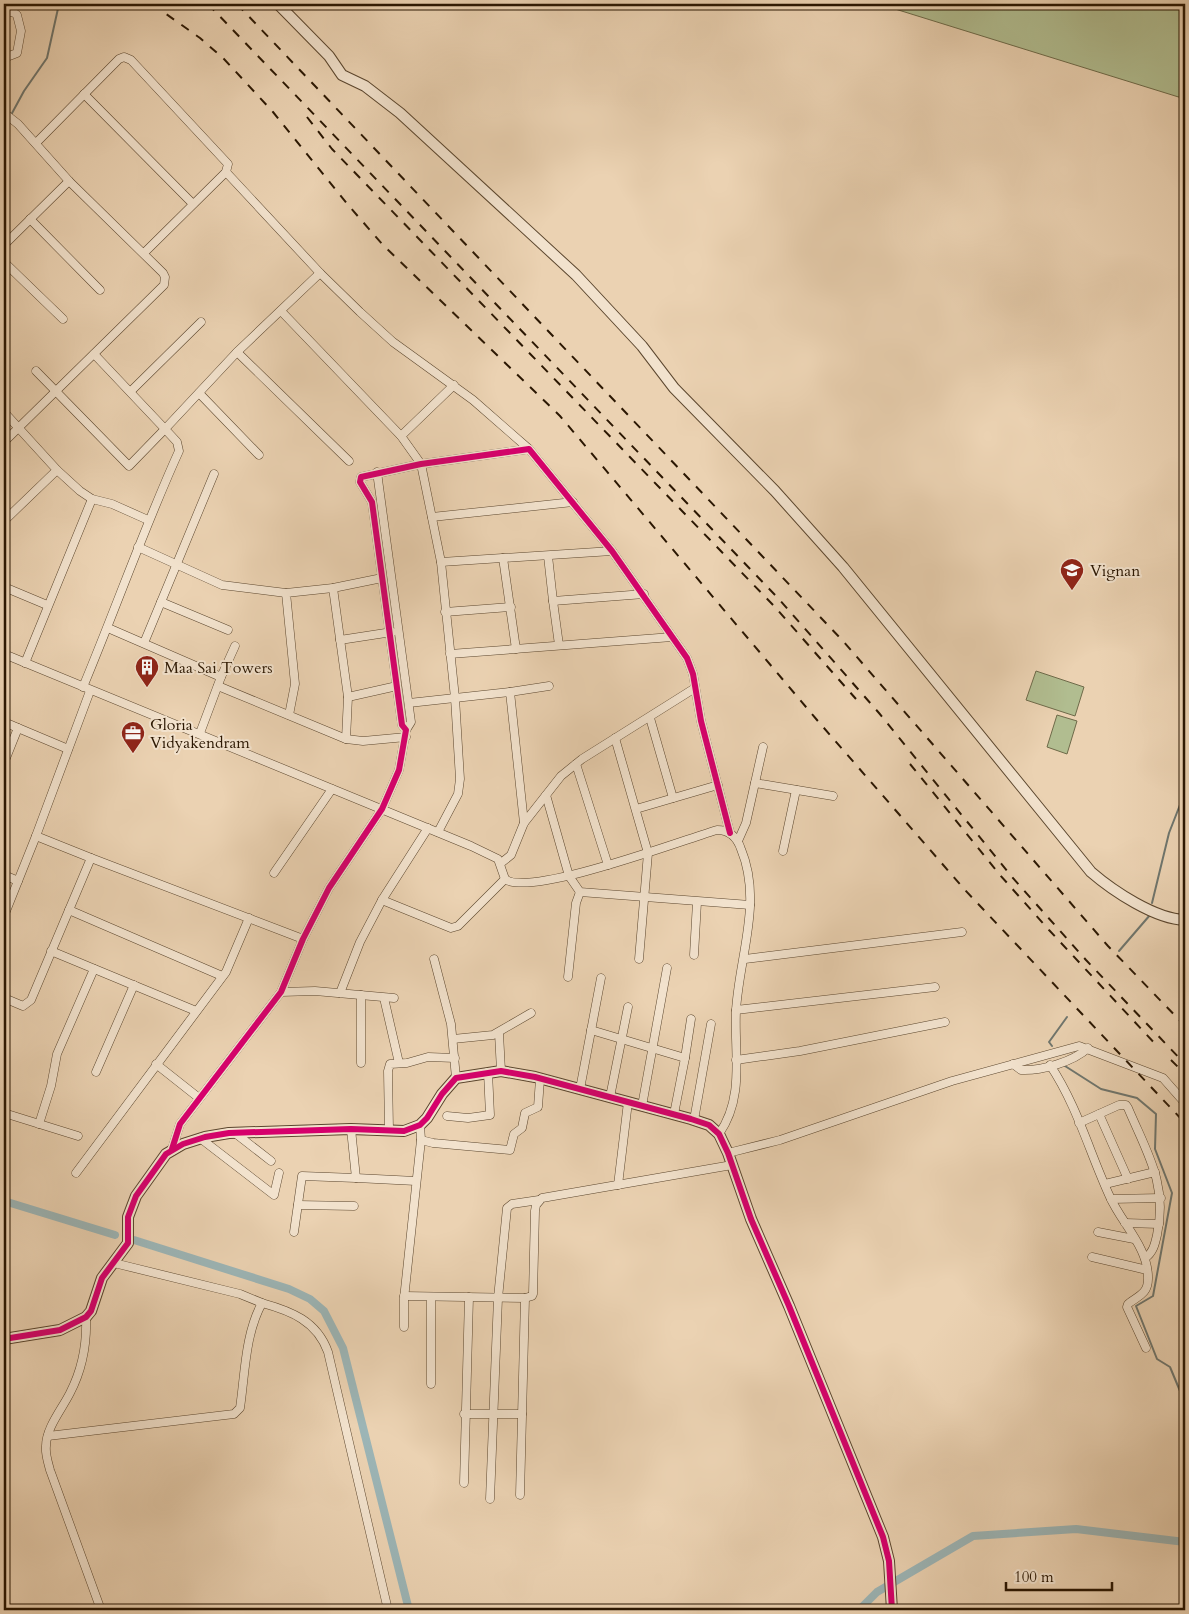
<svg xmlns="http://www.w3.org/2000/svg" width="1189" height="1614" font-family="Cardo,serif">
<rect width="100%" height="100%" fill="#ebd2b2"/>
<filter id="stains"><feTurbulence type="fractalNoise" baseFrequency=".004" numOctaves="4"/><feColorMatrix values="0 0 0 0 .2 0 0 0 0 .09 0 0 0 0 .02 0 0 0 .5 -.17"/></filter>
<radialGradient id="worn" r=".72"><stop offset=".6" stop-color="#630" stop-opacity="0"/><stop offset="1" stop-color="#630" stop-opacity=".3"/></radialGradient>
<!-- green -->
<g fill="#b1bd90" stroke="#6e6a49">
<polygon points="879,4 1185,4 1185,99"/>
<polygon points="1036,671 1084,687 1075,716 1026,700"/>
<polygon points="1057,715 1077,721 1067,754 1047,747"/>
</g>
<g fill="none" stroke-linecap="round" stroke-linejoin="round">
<!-- stream -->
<g stroke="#6f766e" stroke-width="2">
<polyline points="11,115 24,91 47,58 59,4"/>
<polyline points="4,129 9,119"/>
<polyline points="1152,903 1169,833 1185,792"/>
<polyline points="1119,951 1150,915"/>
<polyline points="1052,1046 1049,1042 1067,1017"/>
<polyline points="1065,1066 1101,1089 1137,1098 1156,1114 1155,1149 1172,1193 1153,1296 1136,1306 1157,1359 1170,1367 1180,1391 1185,1397"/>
</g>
<!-- canal -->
<g stroke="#9cb5b6" stroke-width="8">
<polyline points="4,1201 115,1235"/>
<polyline points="134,1240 289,1289 310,1299 324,1311 343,1348 409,1610"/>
<polyline points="859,1610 877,1592 973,1536 1076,1529 1185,1542"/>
</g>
<!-- minor casing -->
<g stroke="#5b462e" stroke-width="9">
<g id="minor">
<polyline points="4,13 13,12 17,15 21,31 17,53 4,58"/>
<polyline points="84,94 193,204"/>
<polyline points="4,113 18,124 69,181 163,273 165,277 164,285 4,442"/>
<polyline points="36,143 119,59 124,57 131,60 228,164 226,172 144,253"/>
<polyline points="226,172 320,273 360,312 393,342 473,400 529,449"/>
<polyline points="30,219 100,290"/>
<polyline points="4,245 69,181"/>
<polyline points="4,262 63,319"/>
<polyline points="281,311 401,436 421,464 441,562 455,698 460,779 458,794 438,832"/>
<polyline points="237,352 320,273"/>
<polyline points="36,371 129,466 165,429 94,354"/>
<polyline points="131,391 201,322"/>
<polyline points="199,393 259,455"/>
<polyline points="4,412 57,470 4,521"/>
<polyline points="401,436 454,385"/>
<polyline points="377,472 411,722 406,730"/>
<polyline points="92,499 112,504 148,520"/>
<polyline points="432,517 573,502"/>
<polyline points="138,547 222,585 286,593"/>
<polyline points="548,556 553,601 644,594"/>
<polyline points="503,558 516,649"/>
<polyline points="441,562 612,551"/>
<polyline points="4,587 47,605"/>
<polyline points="333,588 348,697 346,739"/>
<polyline points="553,601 559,645"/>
<polyline points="161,602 228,630"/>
<polyline points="445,612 511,607"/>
<polyline points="108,628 221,677 200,733"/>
<polyline points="340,640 392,632"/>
<polyline points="144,643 214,474"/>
<path d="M4,654L471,846L498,859L505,879C529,898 683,840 717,830C730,830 737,837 741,849C763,902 739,957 736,1011C734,1053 745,1097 719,1134"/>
<polyline points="450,654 672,637"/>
<polyline points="25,663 92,499 80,491 57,470"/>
<polyline points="221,677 235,646"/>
<polyline points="218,686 346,739 363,741 406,737"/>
<path d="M83,687C116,608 144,528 179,451L177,442L165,429L237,352L349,461"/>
<polyline points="510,692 549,686"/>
<polyline points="348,697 397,686"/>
<polyline points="409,703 510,692 524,823"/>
<polyline points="289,715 295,684 286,593 333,588 382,578"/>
<polyline points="650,718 673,798"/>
<polyline points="4,722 18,728 4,763"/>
<polyline points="18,728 68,749"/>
<polyline points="615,738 648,853 639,959"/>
<polyline points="576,764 608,865"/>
<polyline points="755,783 833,796"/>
<polyline points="546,795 569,876 580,892 750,905"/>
<polyline points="636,809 718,785"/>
<polyline points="36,836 90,691"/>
<polyline points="738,841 746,823 763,747"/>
<polyline points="783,851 796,790"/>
<polyline points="501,863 511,855 524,823 561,776 582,759 695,688"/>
<polyline points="274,873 332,789"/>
<polyline points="4,875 18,881"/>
<polyline points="382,900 451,928 458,926 505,879"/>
<polyline points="69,910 222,976"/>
<polyline points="4,916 36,836 91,858"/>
<polyline points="51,951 196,1011"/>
<polyline points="694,955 697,902"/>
<polyline points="434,959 451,1024 456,1078"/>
<polyline points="745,959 962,932"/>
<polyline points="568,977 576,903 580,892"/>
<polyline points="281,992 315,991 394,998"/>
<polyline points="340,993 360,942 382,900 428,828"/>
<polyline points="4,998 23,1006 31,1000 91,858 303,939"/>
<polyline points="384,998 399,1063"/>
<polyline points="736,1010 935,987"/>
<polyline points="591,1030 685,1058 674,1114"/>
<polyline points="499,1033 501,1071"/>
<polyline points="453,1039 493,1035 531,1013"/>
<polyline points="685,1058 691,1019"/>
<polyline points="736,1060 800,1051 945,1022"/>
<polyline points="361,1063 361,995"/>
<polyline points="156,1064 199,1098"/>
<path d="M1013,1064L1021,1070C1041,1071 1073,1062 1088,1048"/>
<path d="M1050,1065C1077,1105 1090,1154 1110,1197C1122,1224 1149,1248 1148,1279C1148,1294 1138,1296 1128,1304L1127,1307L1146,1348"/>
<polyline points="96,1072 134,985"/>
<polyline points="580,1089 601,978"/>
<polyline points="610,1097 628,1007"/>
<polyline points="642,1106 667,968"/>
<polyline points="4,1113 78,1136"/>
<polyline points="1099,1114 1128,1179"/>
<polyline points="447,1116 468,1118 490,1115 488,1072"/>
<polyline points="694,1120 711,1024"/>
<path d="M1079,1123L1119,1105H1126L1128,1108C1147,1153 1168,1184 1157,1235C1155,1244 1153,1253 1145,1258"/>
<polyline points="39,1124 51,1086 57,1054 94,969"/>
<polyline points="389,1130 388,1071 390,1064 407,1063 428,1057 455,1058"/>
<polyline points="235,1133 271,1161"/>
<polyline points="200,1138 274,1195 279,1173"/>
<polyline points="421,1140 433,1143 510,1150 514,1134 522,1128 525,1113 538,1107 540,1079"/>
<polyline points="172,1149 180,1124 281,992 303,939 329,888 382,809 399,770 406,730 402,725 372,502 360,482 361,477 421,464 529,449 612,551 687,658 693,674 701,721 730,833"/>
<polyline points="728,1153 780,1140 952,1081 1079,1046 1163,1078 1185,1103"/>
<polyline points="76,1173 226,972 249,918"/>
<polyline points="356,1178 416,1181"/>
<polyline points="1105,1184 1155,1172"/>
<polyline points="618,1185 628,1102"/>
<polyline points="1111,1199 1161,1198"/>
<polyline points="298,1205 354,1206"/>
<polyline points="1125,1223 1159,1224"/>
<polyline points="294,1232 302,1176 356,1178 351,1129"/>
<polyline points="1098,1232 1134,1239"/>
<polyline points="1092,1257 1147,1270"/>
<polyline points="114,1263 240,1294 262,1303"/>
<polyline points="404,1296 525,1298 520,1495"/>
<polyline points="525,1298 532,1296 533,1294 535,1211 536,1205 542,1198 732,1165"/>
<path d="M86,1317C87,1343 82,1370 70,1393C62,1409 46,1428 46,1446C45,1454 48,1462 50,1470L101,1610"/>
<polyline points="404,1327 404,1299 421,1140 420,1125"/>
<polyline points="431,1384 431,1297"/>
<polyline points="464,1414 522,1414"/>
<path d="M48,1436L234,1414L240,1408C245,1374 245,1334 262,1303C291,1311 317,1321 328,1352L388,1610"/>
<polyline points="464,1483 469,1297"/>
<polyline points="490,1499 498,1298 507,1208 512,1204 539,1200"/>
</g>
</g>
<!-- tertiary casing -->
<g stroke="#5b462e" stroke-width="12">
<g id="tertiary">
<path d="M278,4L329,56L342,75L365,86L400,113L576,275L642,346L674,388L775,491L843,567L1091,872C1113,891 1155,919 1185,920"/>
<polyline points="4,1339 60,1330 86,1317 91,1311 102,1278 128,1243 128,1217 136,1196 166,1154 183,1144 205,1137 229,1133 351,1129 404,1131 420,1125 427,1118 442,1094 456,1078 501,1071 535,1077 691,1119 709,1125 719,1134 728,1153 751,1219 789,1306 883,1537 889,1561 892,1610"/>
</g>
</g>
<!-- minor -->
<use href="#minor" stroke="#f2e2cd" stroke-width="8"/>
<!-- tertiary -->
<use href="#tertiary" stroke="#f2e2cd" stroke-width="10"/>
<!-- rail -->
<g stroke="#2b1702" stroke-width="2" stroke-dasharray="9 9" stroke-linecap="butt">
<polyline points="152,4 200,38 224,59 273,112 349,206 383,245 560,416 817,720 965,890 1185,1123"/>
<polyline points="208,4 778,598 879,713 1012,877 1086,960 1185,1064"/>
<polyline points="237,4 843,641 1108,946 1185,1026"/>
<polyline points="307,117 332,149 774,606 856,699"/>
<polyline points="910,764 1000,875 1049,930 1159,1048"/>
<polyline points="1171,1060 1185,1074"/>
</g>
<!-- cycleway casing -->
<g stroke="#f2e2cd" stroke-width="9">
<g id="cycleway">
<polyline points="172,1149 180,1124 281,992 303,939 329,888 382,809 399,770 406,730 402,725 372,502 360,482 361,477 421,464 529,449 612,551 687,658 693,674 701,721 730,833"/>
<polyline points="4,1339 60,1330 86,1317 91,1311 102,1278 128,1243 128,1217 136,1196 166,1154 183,1144 205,1137 229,1133 351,1129 404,1131 420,1125 427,1118 442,1094 456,1078 501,1071 535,1077 691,1119 709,1125 719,1134 728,1153 751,1219 789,1306 883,1537 889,1561 892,1610"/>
</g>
</g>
<!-- cycleway -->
<use href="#cycleway" stroke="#d6006c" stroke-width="6"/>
</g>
<!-- icons -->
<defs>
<g id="university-pin" transform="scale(1.25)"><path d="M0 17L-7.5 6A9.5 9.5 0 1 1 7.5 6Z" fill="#8f2418" stroke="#f2e2cd"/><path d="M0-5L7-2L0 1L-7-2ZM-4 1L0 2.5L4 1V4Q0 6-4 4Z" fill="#fff"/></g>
<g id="building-pin" transform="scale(1.25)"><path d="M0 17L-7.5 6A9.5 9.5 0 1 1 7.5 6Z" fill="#8f2418" stroke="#f2e2cd"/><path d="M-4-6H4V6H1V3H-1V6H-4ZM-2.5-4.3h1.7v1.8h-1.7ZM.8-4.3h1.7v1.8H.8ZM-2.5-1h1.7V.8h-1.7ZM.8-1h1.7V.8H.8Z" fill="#fff"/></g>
<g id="office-pin" transform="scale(1.25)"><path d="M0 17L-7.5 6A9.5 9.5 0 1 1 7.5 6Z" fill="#8f2418" stroke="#f2e2cd"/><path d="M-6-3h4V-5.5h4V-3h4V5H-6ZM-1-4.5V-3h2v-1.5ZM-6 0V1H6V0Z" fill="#fff"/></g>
</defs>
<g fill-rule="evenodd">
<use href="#university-pin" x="1072" y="570"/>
<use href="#building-pin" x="147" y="667"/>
<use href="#office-pin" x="133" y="733"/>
</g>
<g text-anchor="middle" stroke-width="4" stroke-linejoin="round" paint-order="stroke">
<!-- poi labels -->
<g font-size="16" fill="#2b1702" stroke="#f2e2cd" text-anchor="start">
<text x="1090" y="576">Vignan</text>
<text x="164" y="673">Maa Sai Towers</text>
<text x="150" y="730">Gloria<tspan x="150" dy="18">Vidyakendram</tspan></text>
</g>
</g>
<!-- margin -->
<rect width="1189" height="1614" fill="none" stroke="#ebd2b2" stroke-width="20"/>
<rect x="5" y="5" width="1179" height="1604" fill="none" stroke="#2b1702" stroke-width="2.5"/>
<rect x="10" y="10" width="1169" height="1594" fill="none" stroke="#2b1702"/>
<!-- scale -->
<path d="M1006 1582v8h106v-8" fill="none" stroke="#2b1702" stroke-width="2.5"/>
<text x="1014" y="1582" font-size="15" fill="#2b1702" stroke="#f2e2cd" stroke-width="4" paint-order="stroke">100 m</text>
<rect width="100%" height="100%" filter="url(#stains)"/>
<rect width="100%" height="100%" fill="url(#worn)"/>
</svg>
